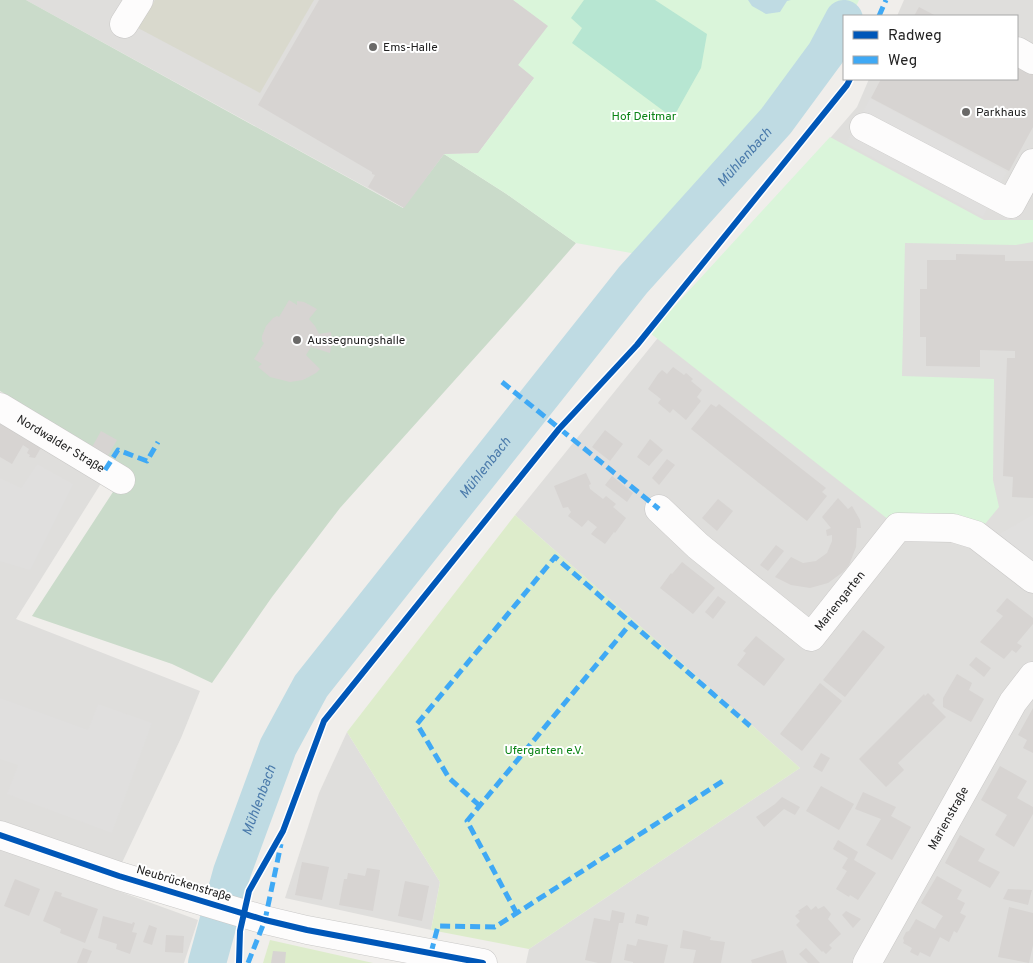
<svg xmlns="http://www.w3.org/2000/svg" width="1033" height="963" font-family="Overpass,sans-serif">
<rect width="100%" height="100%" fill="#f0eeeb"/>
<!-- residential -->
<g fill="#dfdedc">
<polygon points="26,0 513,0 548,26 534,78 478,153 444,154 404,208"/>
<polygon points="904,0 1033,0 1033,963 526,963 529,949 800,768 515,515 657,339 857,107 869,79 1017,79 1017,16 897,16"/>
<polygon points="0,416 105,477 16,619 200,691 181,738 110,888 198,920 184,963 0,963"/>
<polygon points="347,732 440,882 431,930 285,898 319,793"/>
</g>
<!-- construction -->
<polygon fill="#d9d9cd" points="155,0 314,0 260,93 138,28"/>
<!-- grass -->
<g fill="#ddeccb">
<polygon points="515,515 800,768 529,949 431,930 440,882 347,732"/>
<polygon points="270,940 373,963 263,963"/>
</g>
<!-- cemetery -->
<polygon fill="#cadbca" points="0,0 26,0 403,208 444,154 505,193 576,243 522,305 340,508 272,597 212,683 172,664 32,616 128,469 0,391"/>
<!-- park -->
<g fill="#daf5da">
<polygon points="513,0 859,0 852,16 844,16 844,33 824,78 675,261 576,243 505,193 444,154 478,153 534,78 518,65 547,26"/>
<polygon points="830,137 984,220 1033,220 1033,242 1016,245 905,243 902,376 994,379 993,480 999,507 976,535 898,527 650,333"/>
</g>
<!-- pitch -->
<polygon fill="#b7e6d2" points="584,0 655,0 707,34 701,68 673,118 572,43 582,28 571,18"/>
<!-- parking -->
<g fill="#e0dfde">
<polygon points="870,98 1007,172 983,217 846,143"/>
<polygon points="37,464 73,484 30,570 0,561 0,478 21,488"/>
<polygon points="1033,515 1033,567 994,537"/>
<polygon points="0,698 88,730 98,704 152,723 112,833 7,794 18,765 0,759"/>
</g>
<!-- water -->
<polygon fill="#bfdbe3" points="748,0 791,0 787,1 780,12 766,14 752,6"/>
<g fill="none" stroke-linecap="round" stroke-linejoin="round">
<!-- river -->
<path stroke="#bfdbe3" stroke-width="38" id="s1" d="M207,963L232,872L278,747L311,686L633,280L776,121L826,53L844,19"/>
</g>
<!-- building -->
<g fill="#d7d4d2">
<polygon points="319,0 513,0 548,26 518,65 534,78 478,153 444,154 404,208 368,187 375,175 372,174 372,172 258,105"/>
<polygon points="919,7 936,16 914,16"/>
<polygon points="1017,59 1033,68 1033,127 1009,171 871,98 881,79 1017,79"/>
<polygon points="956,254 1005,255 1005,261 1033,261 1033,498 1012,497 1013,477 1003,476 1007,358 1015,358 1015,351 980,350 980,367 926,366 926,337 920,337 920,289 927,289 927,260 956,260"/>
<polygon points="289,300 297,305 297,301 304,302 317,309 309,319 315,326 319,334 331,332 332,342 330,353 311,347 306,355 320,369 316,373 303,380 290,382 270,377 258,367 262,364 254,359 264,343 262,341 262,336 266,326 273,318 277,316 279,317"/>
<polygon points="673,367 684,375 686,373 693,379 691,381 702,390 697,397 701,401 686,420 673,409 670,413 658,403 661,399 648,389 658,374 662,370 667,374"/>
<polygon points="711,404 716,407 719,404 826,488 822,492 827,496 807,521 691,429"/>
<polygon points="0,419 43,444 35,458 29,457 30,455 27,453 29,449 23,445 12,464 0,457"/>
<polygon points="605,430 623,444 610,461 592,447"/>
<polygon points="101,431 117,440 108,456 92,447"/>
<polygon points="650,439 663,450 649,466 637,457"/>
<polygon points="667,459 675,465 659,485 652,478"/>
<polygon points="586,473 591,484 589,485 590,489 603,499 606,496 616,504 613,507 626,518 615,533 614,532 605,544 591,534 597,527 588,520 582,527 568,516 571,512 568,507 563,508 554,486"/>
<polygon points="612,476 633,493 627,502 605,485"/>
<polygon points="838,498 848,509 852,506 860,520 861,528 857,528 856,547 849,565 843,572 828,583 810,588 791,585 775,577 791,557 803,563 816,561 827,553 832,541 832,535 827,536 826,530 831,528 822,517"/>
<polygon points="718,499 733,511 717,531 702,518"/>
<polygon points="776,545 784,551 768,571 760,565"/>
<polygon points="682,562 715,588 693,614 660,588 671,573 672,574"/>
<polygon points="718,596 726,602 713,619 705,612"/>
<polygon points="1007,598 1033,618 1033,624 1017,643 1022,646 1016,653 1012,650 1004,659 980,642 1003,616 996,611"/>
<polygon points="863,630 885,647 845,697 823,680"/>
<polygon points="756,636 785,659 764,686 737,665 746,653 743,651"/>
<polygon points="976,657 991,668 984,677 969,665"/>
<polygon points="957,674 972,683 969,690 984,699 971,722 943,707 943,698"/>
<polygon points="820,683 842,701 802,751 780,734"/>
<polygon points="928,693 935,700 932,703 946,717 898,763 904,770 886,787 859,759 924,694 925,696"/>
<polygon points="1033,708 1033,753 1023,748 1027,740 1018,735"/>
<polygon points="821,753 830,758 822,772 813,767"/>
<polygon points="1000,766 1027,781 1017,798 1033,807 1033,814 1014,847 995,835 1007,815 981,800"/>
<polygon points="821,786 854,804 839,830 806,811"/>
<polygon points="863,792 896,807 891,816 911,827 892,860 866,845 881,819 855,809"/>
<polygon points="782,797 800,807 795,815 784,809 764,827 756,817 775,804"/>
<polygon points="960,835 985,849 978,861 1000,872 990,888 945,863"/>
<polygon points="838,840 858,852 854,860 876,873 858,900 850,895 849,897 836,889 847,871 842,868 848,858 833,849"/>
<polygon points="302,862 329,867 322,900 295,895"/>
<polygon points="367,868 380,870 373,911 339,905 344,879 347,879 348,873 365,876"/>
<polygon points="937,876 962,890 957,899 965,903 960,913 966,916 957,933 954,931 949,942 940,937 930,957 920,952 918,956 910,952 912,948 903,943 904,941 903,938 906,932 909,931 916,919 935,929 939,922 943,916 921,903"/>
<polygon points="15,879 40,889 29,916 4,906"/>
<polygon points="405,881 429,886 422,921 398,916"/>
<polygon points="1008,889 1032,890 1028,905 1003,899"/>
<polygon points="55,891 62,893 61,896 98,909 85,943 60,933 61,929 43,921"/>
<polygon points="807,905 811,910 816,906 818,909 824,906 831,914 828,919 841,934 829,945 832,948 826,954 823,951 822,952 796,925 800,921 795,916 800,912 798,911"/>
<polygon points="1009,907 1033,913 1033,945 1029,963 998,957"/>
<polygon points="612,910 625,913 623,923 619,923 611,963 598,963 585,960 594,918 610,921"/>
<polygon points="846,911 861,919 853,928 842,915"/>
<polygon points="637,914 649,917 647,926 635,923"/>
<polygon points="103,916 132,924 133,922 135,923 132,932 137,933 130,954 116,949 117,944 98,938"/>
<polygon points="149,925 157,928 152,945 143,942"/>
<polygon points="683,930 711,937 710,940 725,942 721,963 693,963 696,950 680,948"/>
<polygon points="166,935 184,936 183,953 165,952"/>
<polygon points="638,939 668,945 664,963 633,963 633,962 624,960 627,944 636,946"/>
<polygon points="83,948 92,951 87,963 77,963"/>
<polygon points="806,948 820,963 808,963 799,954"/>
<polygon points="783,950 787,963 752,963 751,960"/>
<polygon points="273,951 286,952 285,963 271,963"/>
</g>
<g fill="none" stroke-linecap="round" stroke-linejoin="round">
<!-- minor casing -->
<g stroke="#c9c8c7" stroke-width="29">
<g id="minor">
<polyline points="124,24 139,0"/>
<polyline points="1017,51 1033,60"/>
<polyline points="864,127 1011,204 1033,163"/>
<path id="s2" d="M0,407L121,480"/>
<path id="s3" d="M659,509L698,546L811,637L898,527L953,528L976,535L1033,579"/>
<polyline points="0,835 119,876 265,920 307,930 483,963"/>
<path id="s4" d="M867,963L1013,702L1033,676"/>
</g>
</g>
<!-- minor -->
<use href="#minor" stroke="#fdfcfc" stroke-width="28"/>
<!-- quiet -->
<g stroke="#3fa9f5" stroke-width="5" stroke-dasharray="10 5" stroke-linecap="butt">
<polyline points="879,16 886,0"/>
<polyline points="502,382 659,509"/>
<polyline points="105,470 118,450 147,461 158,442"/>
<polyline points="480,806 449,778 417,724 555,557 750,726"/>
<polyline points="517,914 467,821 631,623"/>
<polyline points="431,953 438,926 495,927 726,779"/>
<polyline points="248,963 265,920 281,844"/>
</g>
<!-- cycleway casing -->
<g stroke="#fff" stroke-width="9">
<g id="cycleway">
<polyline points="0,835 119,876 265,920 307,930 483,963"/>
<polyline points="239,963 240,931 249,891 283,831 324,721 559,429 637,345 847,85 850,79"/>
</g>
</g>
<!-- cycleway -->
<use href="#cycleway" stroke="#0057b8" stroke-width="6"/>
</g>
<!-- markers -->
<g fill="#6a6968" stroke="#fff" stroke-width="2">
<circle cx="373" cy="47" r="5"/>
<circle cx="966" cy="112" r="5"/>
<circle cx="297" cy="340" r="5"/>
</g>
<g text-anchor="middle" stroke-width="4" stroke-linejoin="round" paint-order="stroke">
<!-- poi labels -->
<g font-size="12" fill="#222" stroke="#fff" text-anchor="start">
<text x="383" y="51">Ems-Halle</text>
<text x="976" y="116">Parkhaus</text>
<text x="307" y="344">Aussegnungshalle</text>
</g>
<!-- park labels -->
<g font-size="12" fill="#0c8416" stroke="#fff">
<text x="644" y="120">Hof Deitmar</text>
<text x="544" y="754">Ufergarten e.V.</text>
</g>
<!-- street labels -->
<g font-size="12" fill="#222" stroke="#fff">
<text dy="4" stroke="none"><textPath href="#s2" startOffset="71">Nordwalder Straße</textPath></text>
<text dy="4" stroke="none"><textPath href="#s3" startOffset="245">Mariengarten</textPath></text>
<text dy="4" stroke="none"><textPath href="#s4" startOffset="166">Marienstraße</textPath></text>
<text transform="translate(184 883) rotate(17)" y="4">Neubrückenstraße</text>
</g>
<!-- water labels -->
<g font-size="14" font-style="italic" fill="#4a7aab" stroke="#fff">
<text dy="5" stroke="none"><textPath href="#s1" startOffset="981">Mühlenbach</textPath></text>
<text dy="5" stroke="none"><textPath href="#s1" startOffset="576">Mühlenbach</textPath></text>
<text dy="5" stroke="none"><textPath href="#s1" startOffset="171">Mühlenbach</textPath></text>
</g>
</g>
<!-- legend -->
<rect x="843" y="15" width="175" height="65" fill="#ffffff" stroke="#a7a7a7"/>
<rect x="853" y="31" width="25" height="8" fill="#0057b8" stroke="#a7a7a7"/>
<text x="888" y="40" font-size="15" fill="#222222">Radweg</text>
<rect x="853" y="56" width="25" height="8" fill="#3fa9f5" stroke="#a7a7a7"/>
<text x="888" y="65" font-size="15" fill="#222222">Weg</text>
</svg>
